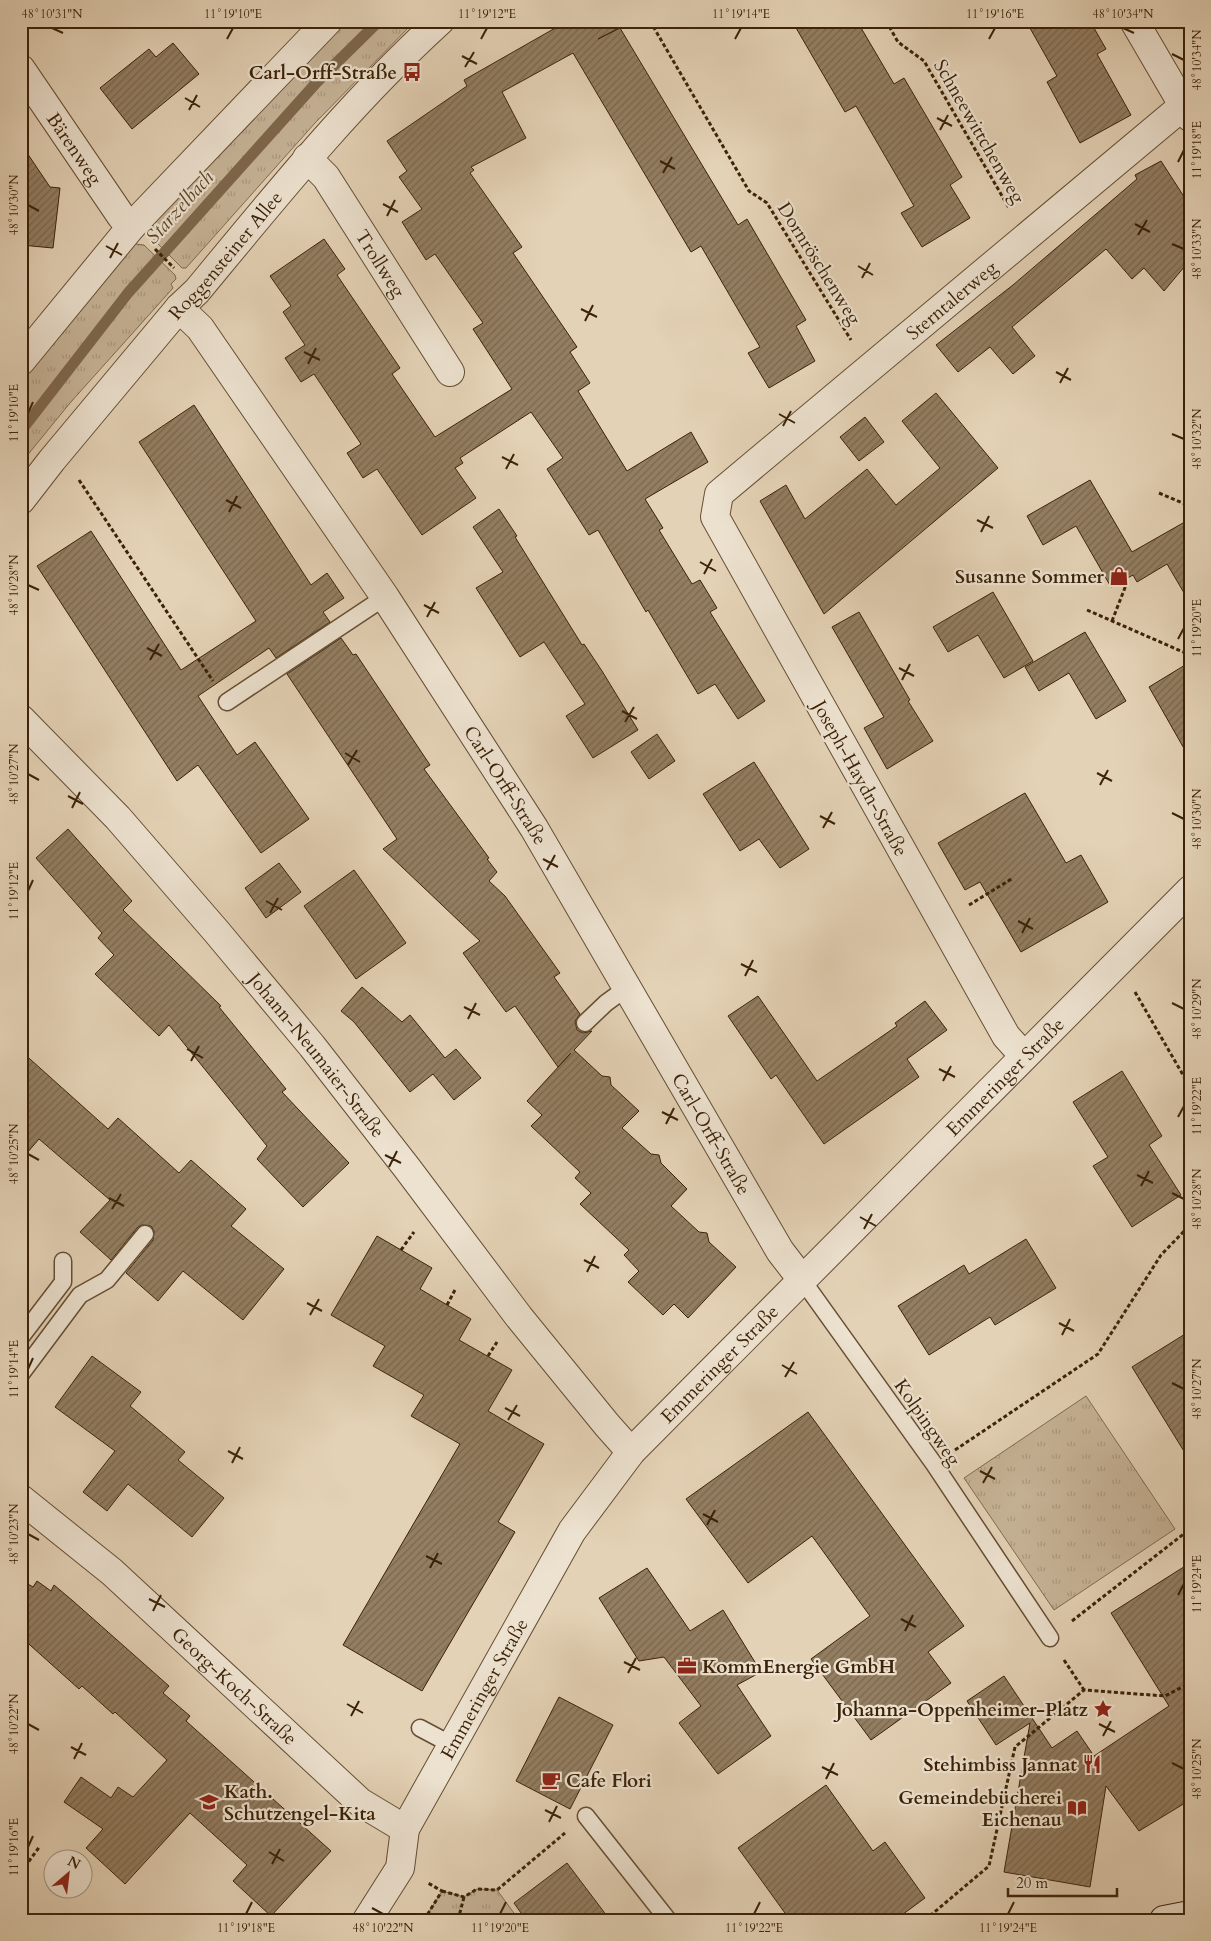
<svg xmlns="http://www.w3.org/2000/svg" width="1211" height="1941" font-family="Cardo,serif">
<defs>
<pattern id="grass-tufts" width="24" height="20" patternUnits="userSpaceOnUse" patternTransform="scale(1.25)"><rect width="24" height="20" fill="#c7b498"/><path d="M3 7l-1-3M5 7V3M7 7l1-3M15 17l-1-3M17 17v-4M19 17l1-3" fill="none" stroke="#ac9a82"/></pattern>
<pattern id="building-hatch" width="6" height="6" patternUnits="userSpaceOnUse" patternTransform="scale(1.25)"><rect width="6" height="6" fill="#937e62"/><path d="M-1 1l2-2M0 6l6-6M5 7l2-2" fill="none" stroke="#79674f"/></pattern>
</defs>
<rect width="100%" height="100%" fill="#e4d2b6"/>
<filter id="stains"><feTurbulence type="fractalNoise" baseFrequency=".004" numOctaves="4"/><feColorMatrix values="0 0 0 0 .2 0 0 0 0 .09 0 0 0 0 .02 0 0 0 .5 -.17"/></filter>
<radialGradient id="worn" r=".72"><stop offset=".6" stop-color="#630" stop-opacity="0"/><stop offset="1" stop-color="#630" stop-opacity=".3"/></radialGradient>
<!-- grass -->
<g fill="url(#grass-tufts)" stroke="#816b50">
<polygon points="337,21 415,21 315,123 186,268 182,268 151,237 148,229 279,82"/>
<polygon points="135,244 144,245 175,275 176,279 171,284 173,288 70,403 21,463 21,382"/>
<polygon points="1086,1396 1175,1529 1054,1610 964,1478"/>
<polygon points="477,1889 497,1890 519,1920 424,1920 442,1891 464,1897"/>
</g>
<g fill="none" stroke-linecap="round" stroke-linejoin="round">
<!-- stream -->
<polyline stroke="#7e684d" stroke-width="11" points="21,431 128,293 317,82 379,21"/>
</g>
<!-- building -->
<g fill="url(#building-hatch)" stroke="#3b2208">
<polygon points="554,21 632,21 598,39 620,28 738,225 747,219 806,320 796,326 815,361 769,388 748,353 760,347 740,313 701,246 691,252 573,53 502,92 526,138 471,167 474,170 470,173 522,247 513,253 577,347 570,352 590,383 578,391 627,471 691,432 708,462 645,499 663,528 659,530 692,584 700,580 717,608 710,612 765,701 738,719 715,684 698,694 648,610 646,612 598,530 589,535 547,469 563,458 531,412 460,458 463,463 455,468 476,498 422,535 377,469 363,478 347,453 361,444 314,374 301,382 285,358 305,345 283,312 291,306 270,276 324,239 345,269 337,275 400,368 392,374 435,437 512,389 473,329 483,323 435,254 426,260 402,222 422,209 399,177 407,171 387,141 467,86 464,80 557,27"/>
<polygon points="792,21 857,21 894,84 904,78 962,177 950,185 970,218 922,247 901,213 914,206 856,106 845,112"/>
<polygon points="1026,21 1090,21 1106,49 1097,54 1131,115 1080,143 1047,82 1057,76"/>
<polygon points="173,43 199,74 132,129 100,88 149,49 156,57"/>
<polygon points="21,144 50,187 60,188 53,248 21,245"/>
<polygon points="1161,161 1190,206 1190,260 1164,291 1144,268 1132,279 1106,249 1012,327 1035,356 1013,374 990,347 958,372 936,345 1013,285 1137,179 1135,175"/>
<polygon points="936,393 998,468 824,614 760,501 786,485 805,519 867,469 896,505 940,468 902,421"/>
<polygon points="194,405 311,585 327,573 344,598 323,612 330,622 276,658 269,648 198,696 237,755 255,742 309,819 261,853 198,765 177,781 37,566 91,531 181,670 256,621 139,442"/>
<polygon points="865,417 884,442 859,461 840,437"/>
<polygon points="1090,480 1132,552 1190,519 1190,603 1167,564 1137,582 1133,575 1111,587 1076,526 1043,545 1027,516"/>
<polygon points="499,509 517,536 515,537 582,645 584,644 602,671 638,730 593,758 566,716 585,704 544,642 520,657 476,588 503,572 473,527"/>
<polygon points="993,592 1033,661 1004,678 978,635 948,652 933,627"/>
<polygon points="859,612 910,700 908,701 933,741 887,769 864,728 884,717 832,627"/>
<polygon points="1085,632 1126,701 1096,719 1069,673 1039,691 1025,667"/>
<polygon points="341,638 353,655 356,654 430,765 424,769 489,858 487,859 497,872 489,881 505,896 560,973 554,977 580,1014 575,1021 577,1030 583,1033 592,1031 574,1050 602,1076 610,1077 611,1085 639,1111 622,1128 651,1154 659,1155 661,1163 687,1189 671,1206 699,1232 707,1233 709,1242 736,1267 688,1318 674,1304 663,1315 628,1282 639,1271 624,1255 629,1250 580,1204 591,1193 575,1178 580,1172 531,1126 542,1115 527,1101 571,1053 558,1067 515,1006 506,1012 463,953 480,941 383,849 397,839 287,674"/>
<polygon points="1190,662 1190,759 1149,687"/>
<polygon points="657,734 675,761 649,779 631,752"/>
<polygon points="754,762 809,849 780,868 759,839 740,851 703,794"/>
<polygon points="1025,793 1066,863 1081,855 1108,902 1021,952 980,882 965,890 938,843"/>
<polygon points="68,829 132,901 123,910 221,1006 219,1007 286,1089 282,1092 349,1163 303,1207 257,1159 267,1146 169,1025 159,1036 95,974 114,955 98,938 102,933 36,858"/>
<polygon points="279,863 301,892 266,918 245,888"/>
<polygon points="354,870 406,943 356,979 304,906"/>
<polygon points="362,987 402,1022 410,1015 445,1058 456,1049 481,1078 454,1100 433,1074 410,1092 354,1022 341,1011"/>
<polygon points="758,996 817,1081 897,1026 895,1023 925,1001 947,1030 907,1059 919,1077 824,1144 776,1075 771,1079 728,1016"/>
<polygon points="21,1051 108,1129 118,1118 179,1173 191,1160 246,1209 231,1226 284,1269 243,1320 183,1271 158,1301 126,1273 153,1240 154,1231 151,1226 142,1225 138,1227 111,1260 80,1232 110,1200 39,1139 21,1160"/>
<polygon points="1122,1071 1162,1136 1149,1145 1181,1195 1132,1227 1093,1166 1108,1157 1073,1102"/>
<polygon points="377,1236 432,1268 420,1289 471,1319 459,1340 512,1370 488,1411 544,1444 498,1522 515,1532 422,1691 343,1645 460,1444 411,1416 424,1395 373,1366 385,1346 331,1315"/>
<polygon points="1026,1239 1056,1288 995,1325 990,1317 929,1355 898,1306 964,1265 969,1274"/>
<polygon points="1190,1331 1190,1461 1132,1367"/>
<polygon points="92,1356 141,1392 130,1406 185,1452 178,1460 224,1498 192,1537 128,1484 107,1511 83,1492 115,1451 55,1407"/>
<polygon points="808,1412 964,1626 928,1652 951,1683 871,1740 811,1659 870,1616 812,1536 748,1583 686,1499"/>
<polygon points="1190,1563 1190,1800 1139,1831 1106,1786 1090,1887 1004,1872 1030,1723 996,1745 967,1701 1004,1676 1052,1748 1077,1731 1094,1756 1169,1706 1111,1613"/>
<polygon points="647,1568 690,1631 723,1610 761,1672 737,1685 771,1736 718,1774 679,1723 701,1706 664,1657 639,1661 599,1598"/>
<polygon points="21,1580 33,1587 37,1581 51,1591 54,1585 73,1601 169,1686 163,1693 190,1716 186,1721 331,1851 271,1916 233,1881 247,1865 190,1813 125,1884 86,1848 103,1829 64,1802 81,1777 111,1798 118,1787 133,1797 167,1760 115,1712 113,1714 82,1686 79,1689 21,1637"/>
<polygon points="559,1697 613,1725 570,1809 516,1781"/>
<polygon points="826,1785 873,1851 885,1842 925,1898 895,1920 790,1920 738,1848"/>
<polygon points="567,1863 610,1920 526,1920 514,1903"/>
</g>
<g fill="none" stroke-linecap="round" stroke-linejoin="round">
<!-- service casing -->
<g stroke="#654e34" stroke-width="19">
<g id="service">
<polyline points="227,702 385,597"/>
<polyline points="585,1023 606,1003 628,987"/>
<polyline points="803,1281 934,1464 1050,1638"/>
<polyline points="21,1337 63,1282 63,1261"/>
<polyline points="21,1374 80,1295 107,1280 145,1234"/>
<polyline points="420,1728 452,1745"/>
<polyline points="586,1816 668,1920"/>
</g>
</g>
<!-- minor casing -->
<g stroke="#654e34" stroke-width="30">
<g id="minor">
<polyline points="1134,21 1190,117"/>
<path id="s1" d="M21,69L121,216L131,227"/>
<path id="s2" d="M307,158L326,177L450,372"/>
<path id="s3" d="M179,308L200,328L385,597L534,828L780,1251L803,1281"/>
<polyline points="21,361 131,227 328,21"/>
<path id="s4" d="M21,500L52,460L179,308L197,291C274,198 350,103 440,21"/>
<path id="s5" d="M21,719L118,818L216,931L312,1046L407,1168L519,1317L607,1425L631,1452"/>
<path id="s6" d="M1024,1056L1006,1036L715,517L719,494L1183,106"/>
<path id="s7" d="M21,1499L112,1572L360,1802L405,1829"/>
<path id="s8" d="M367,1920L400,1868L405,1829L572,1531L631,1452L1190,890"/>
</g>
</g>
<!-- secondary casing -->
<g stroke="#3b2208" stroke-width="30">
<polyline id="secondary" points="1164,1920 1190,1915"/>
</g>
<!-- path -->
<g stroke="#3b2208" stroke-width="3" stroke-dasharray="4 2.5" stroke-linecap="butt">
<polyline points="650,21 749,191 767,203 851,340"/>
<polyline points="886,21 898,42 924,61 1009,208"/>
<polyline points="155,249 174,268"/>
<polyline points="79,480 213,681"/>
<polyline points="1159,493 1190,506"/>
<polyline points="1087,610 1190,655"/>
<polyline points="1112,621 1126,585 1124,580"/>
<polyline points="969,905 1013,878"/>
<polyline points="1135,992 1190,1087"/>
<polyline points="1184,1230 1190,1239"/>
<polyline points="401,1250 414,1232"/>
<polyline points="447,1305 456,1288"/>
<polyline points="488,1356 497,1342"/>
<polyline points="955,1450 1098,1354 1161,1255 1190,1225"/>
<polyline points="1072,1621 1190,1529"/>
<polyline points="1064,1660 1084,1690"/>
<polyline points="21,1872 40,1846"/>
<polyline points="442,1891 464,1897 477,1889 497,1890 565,1833"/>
<polyline points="424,1920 442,1891 428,1883"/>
<polyline points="458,1920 464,1897"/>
<polyline points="925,1920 989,1866 1015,1747 1084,1690 1165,1696 1190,1683"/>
</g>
<!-- service -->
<use href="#service" stroke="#ede2d0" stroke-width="16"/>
<!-- minor -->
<use href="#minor" stroke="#ede2d0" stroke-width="28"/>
<!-- secondary -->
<use href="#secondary" stroke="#ede2d0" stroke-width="28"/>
</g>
<!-- ticks -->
<path fill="none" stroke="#3b2208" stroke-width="2" d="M52,28L63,33M1123,28L1134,33M227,39L233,28M481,39L487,28M735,39L741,28M989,39L995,28M1172,54L1184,60M462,56L477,64M465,67L474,52M185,98L200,107M189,110L197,95M937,118L952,126M940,130L948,115M660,161L675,169M1178,162L1184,150M663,173L672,157M383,204L398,212M28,205L39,211M387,216L395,200M1135,224L1150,232M1138,235L1147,220M1172,244L1184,249M106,246L122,255M110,258L118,243M858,266L873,275M862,278L870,263M581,309L597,317M585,321L593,305M304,352L320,360M308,364L316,348M1056,372L1071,380M1060,383L1068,368M28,413L33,402M779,414L795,423M783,426L791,411M1172,434L1184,439M502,457L518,465M506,469L514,454M226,500L241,508M229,512L237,496M977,520L993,528M981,532L989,516M700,562L716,571M704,574L712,559M28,585L39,590M424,605L439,613M427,617L435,602M1178,639L1184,628M147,648L162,656M150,660L159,644M899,668L914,676M902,680L910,664M622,711L637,719M625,722L634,707M345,753L360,762M348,765L357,750M1097,773L1112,781M28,774L39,780M1100,785L1108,770M68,796L83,804M72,808L80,792M1172,813L1184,819M820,816L835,824M823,828L832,812M543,859L558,867M547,870L555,855M28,891L33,880M266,901L282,910M270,913L278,898M1018,921L1033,929M1022,933L1030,918M741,964L757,972M745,976L753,960M1172,1003L1184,1009M464,1007L480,1015M468,1019L476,1003M187,1049L203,1058M191,1061L199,1046M939,1069L955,1077M943,1081L951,1066M662,1112L678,1120M1178,1117L1184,1106M666,1124L674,1108M28,1154L39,1160M385,1155L401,1163M389,1167L397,1151M1137,1175L1153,1183M1141,1186L1149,1171M1172,1193L1184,1199M109,1198L124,1206M112,1209L121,1194M860,1217L876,1226M864,1229L872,1214M584,1260L599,1268M587,1272L595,1256M307,1303L322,1311M310,1315L319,1299M1059,1323L1074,1331M1062,1335L1070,1319M782,1365L797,1374M28,1369L33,1358M785,1377L794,1362M1172,1383L1184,1389M505,1408L520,1416M508,1420L517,1405M228,1451L243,1459M232,1463L240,1447M980,1471L995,1479M983,1483L992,1467M703,1514L718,1522M707,1525L715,1510M28,1534L39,1540M426,1556L442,1564M430,1568L438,1553M1178,1595L1184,1584M149,1599L165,1607M153,1611L161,1595M901,1619L916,1627M905,1631L913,1615M624,1662L640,1670M628,1673L636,1658M347,1704L363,1713M351,1716L359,1701M28,1724L39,1730M1099,1724L1115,1732M1103,1736L1111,1721M71,1747L86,1755M74,1759L82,1743M1172,1763L1184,1769M822,1767L838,1775M826,1779L834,1763M545,1810L561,1818M549,1822L557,1806M28,1847L33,1836M269,1852L284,1861M272,1864L280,1849M372,1908L383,1914M246,1914L252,1902M500,1914L506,1902M754,1914L760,1902M1008,1914L1014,1902"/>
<!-- icons -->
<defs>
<g id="bus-bare" transform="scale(1.5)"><path d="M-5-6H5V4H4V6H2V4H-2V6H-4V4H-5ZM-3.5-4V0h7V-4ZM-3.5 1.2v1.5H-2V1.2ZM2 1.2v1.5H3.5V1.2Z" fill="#8f2418" stroke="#ede2d0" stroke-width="2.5" paint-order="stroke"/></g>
<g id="shop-bare" transform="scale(1.5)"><path d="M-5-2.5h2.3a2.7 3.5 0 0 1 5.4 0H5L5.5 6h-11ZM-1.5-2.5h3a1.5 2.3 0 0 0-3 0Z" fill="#8f2418" stroke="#ede2d0" stroke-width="2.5" paint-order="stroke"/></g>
<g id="office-bare" transform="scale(1.5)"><path d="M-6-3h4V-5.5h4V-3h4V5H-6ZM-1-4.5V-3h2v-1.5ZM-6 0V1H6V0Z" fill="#8f2418" stroke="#ede2d0" stroke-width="2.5" paint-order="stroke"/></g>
<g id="sight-bare" transform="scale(1.5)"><path d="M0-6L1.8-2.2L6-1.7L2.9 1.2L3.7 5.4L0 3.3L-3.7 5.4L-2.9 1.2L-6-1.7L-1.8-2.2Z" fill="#8f2418" stroke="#ede2d0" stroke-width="2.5" paint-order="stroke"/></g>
<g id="restaurant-bare" transform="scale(1.5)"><path d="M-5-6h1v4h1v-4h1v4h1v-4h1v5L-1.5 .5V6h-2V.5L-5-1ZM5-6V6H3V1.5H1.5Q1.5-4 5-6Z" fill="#8f2418" stroke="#ede2d0" stroke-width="2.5" paint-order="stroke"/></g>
<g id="cafe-bare" transform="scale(1.5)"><path d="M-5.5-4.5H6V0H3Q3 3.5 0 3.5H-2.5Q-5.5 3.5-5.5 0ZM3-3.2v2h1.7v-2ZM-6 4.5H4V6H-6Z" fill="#8f2418" stroke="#ede2d0" stroke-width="2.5" paint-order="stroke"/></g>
<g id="school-bare" transform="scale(1.5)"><path d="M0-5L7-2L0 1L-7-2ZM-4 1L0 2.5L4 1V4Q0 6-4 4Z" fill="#8f2418" stroke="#ede2d0" stroke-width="2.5" paint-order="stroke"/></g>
<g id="library-bare" transform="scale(1.5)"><path d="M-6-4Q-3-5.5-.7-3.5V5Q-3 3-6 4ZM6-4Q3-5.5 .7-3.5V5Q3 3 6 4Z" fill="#8f2418" stroke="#ede2d0" stroke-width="2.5" paint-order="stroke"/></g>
</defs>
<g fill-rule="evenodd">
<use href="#bus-bare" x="412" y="72"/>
<use href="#shop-bare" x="1119" y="576"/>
<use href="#office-bare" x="687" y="1666"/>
<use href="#sight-bare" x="1103" y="1709"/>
<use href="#restaurant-bare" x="1092" y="1764"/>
<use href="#cafe-bare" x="551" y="1780"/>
<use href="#school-bare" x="209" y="1802"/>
<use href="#library-bare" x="1077" y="1808"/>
</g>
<g text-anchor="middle" stroke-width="4.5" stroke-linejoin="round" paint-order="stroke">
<!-- poi labels -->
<g font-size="19" font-weight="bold" fill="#3b2208" stroke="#ede2d0" text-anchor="end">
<text x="397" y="79">Carl-Orff-Straße</text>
<text x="1104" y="583">Susanne Sommer</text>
<text x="702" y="1673" text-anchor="start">KommEnergie GmbH</text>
<text x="1088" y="1716">Johanna-Oppenheimer-Platz</text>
<text x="1077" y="1771">Stehimbiss Jannat</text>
<text x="566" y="1787" text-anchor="start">Cafe Flori</text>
<text x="224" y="1798" text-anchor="start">Kath.<tspan x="224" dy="22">Schutzengel-Kita</tspan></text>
<text x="1062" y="1804">Gemeindebücherei<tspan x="1062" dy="22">Eichenau</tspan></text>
</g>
<!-- street labels -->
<g font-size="19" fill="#3b2208" stroke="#ede2d0">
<text transform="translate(980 131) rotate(60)" y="7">Schneewittchenweg</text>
<text dy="7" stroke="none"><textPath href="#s1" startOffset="96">Bärenweg</textPath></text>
<text dy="7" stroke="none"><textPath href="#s4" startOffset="319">Roggensteiner Allee</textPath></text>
<text dy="7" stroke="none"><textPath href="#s2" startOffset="129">Trollweg</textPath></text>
<text transform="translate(820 263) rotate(58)" y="7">Dornröschenweg</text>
<text dy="7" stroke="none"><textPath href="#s6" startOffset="948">Sterntalerweg</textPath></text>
<text transform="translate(861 778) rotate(61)" y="7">Joseph-Haydn-Straße</text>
<text dy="7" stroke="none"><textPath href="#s3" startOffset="579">Carl-Orff-Straße</textPath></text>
<text dy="7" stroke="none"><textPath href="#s5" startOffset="448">Johann-Neumaier-Straße</textPath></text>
<text dy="7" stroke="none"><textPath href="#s8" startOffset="1071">Emmeringer Straße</textPath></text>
<text dy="7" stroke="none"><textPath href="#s3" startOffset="984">Carl-Orff-Straße</textPath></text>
<text dy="7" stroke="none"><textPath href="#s8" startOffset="666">Emmeringer Straße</textPath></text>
<text transform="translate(928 1422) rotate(55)" y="7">Kolpingweg</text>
<text dy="7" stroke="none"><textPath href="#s7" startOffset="284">Georg-Koch-Straße</textPath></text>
<text dy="7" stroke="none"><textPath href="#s8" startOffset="262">Emmeringer Straße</textPath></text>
</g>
<!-- water labels -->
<g font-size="20" font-style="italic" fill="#5d452a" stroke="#ede2d0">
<text transform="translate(179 207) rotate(-48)" y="7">Starzelbach</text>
</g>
</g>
<!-- margin -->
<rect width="1211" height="1941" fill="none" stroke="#e4d2b6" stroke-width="55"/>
<!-- north arrow -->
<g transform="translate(68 1874) rotate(28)"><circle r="24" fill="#ede2d0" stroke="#a69580"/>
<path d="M0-4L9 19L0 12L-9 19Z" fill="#8f2418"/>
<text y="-8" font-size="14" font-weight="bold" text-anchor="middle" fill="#3b2208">N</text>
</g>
<!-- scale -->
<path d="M1008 1888v8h109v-8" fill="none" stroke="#3b2208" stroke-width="2.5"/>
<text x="1016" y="1888" font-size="15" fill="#3b2208" stroke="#ede2d0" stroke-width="4" paint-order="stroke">20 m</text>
<rect x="28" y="28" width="1156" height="1886" fill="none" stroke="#3b2208" stroke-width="2"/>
<g font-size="12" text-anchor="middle" fill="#3b2208">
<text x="52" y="18">48°10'31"N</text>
<text x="233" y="18">11°19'10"E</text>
<text x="487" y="18">11°19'12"E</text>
<text x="741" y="18">11°19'14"E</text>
<text x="995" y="18">11°19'16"E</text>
<text x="1123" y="18">48°10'34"N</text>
<text transform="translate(1197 60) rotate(-90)" y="4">48°10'34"N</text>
<text transform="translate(1197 150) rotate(-90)" y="4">11°19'18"E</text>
<text transform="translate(14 205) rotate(-90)" y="4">48°10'30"N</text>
<text transform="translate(1197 249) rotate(-90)" y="4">48°10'33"N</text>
<text transform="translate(14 413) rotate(-90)" y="4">11°19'10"E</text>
<text transform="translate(1197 439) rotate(-90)" y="4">48°10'32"N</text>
<text transform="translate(14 585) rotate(-90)" y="4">48°10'28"N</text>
<text transform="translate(1197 628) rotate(-90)" y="4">11°19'20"E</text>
<text transform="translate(14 774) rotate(-90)" y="4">48°10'27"N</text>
<text transform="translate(1197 819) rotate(-90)" y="4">48°10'30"N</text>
<text transform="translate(14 891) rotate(-90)" y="4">11°19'12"E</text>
<text transform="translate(1197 1009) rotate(-90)" y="4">48°10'29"N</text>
<text transform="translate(1197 1106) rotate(-90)" y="4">11°19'22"E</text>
<text transform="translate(14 1154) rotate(-90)" y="4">48°10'25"N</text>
<text transform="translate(1197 1199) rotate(-90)" y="4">48°10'28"N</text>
<text transform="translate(14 1369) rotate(-90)" y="4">11°19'14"E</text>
<text transform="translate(1197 1389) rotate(-90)" y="4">48°10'27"N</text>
<text transform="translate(14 1534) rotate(-90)" y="4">48°10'23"N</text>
<text transform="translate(1197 1584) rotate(-90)" y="4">11°19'24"E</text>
<text transform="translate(14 1724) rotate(-90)" y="4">48°10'22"N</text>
<text transform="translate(1197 1769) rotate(-90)" y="4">48°10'25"N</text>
<text transform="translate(14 1847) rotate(-90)" y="4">11°19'16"E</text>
<text x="246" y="1932">11°19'18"E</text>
<text x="383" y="1932">48°10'22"N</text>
<text x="500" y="1932">11°19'20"E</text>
<text x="754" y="1932">11°19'22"E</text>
<text x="1008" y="1932">11°19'24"E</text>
</g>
<rect width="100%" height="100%" filter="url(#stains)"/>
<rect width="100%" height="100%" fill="url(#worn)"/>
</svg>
